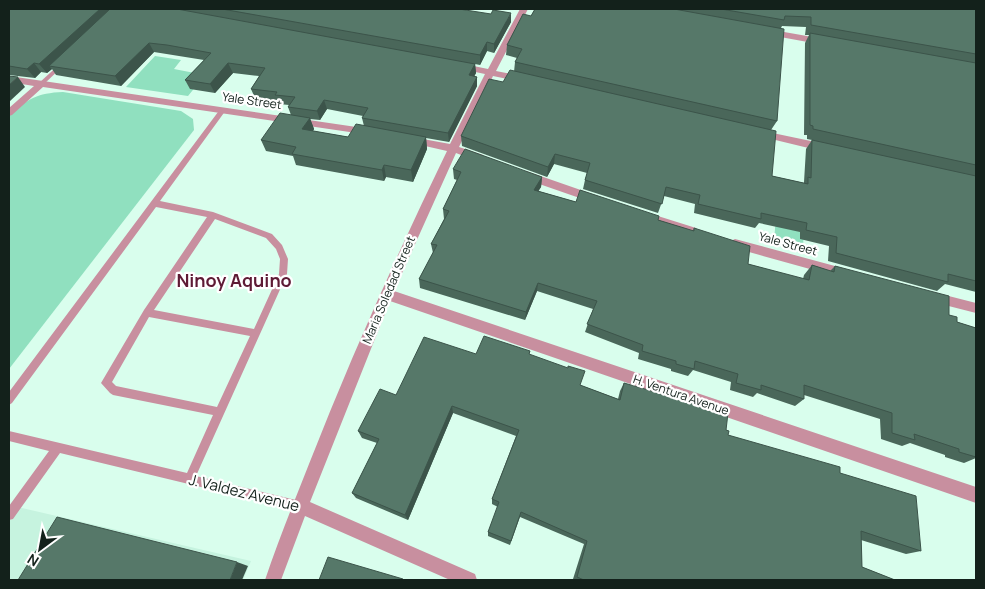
<svg xmlns="http://www.w3.org/2000/svg" width="985" height="589" font-family="Manrope,sans-serif">
<rect width="100%" height="100%" fill="#d9feed"/>
<!-- built -->
<polygon fill="#c6f3df" points="9,505 251,561 243,580 9,580"/>
<!-- green -->
<g fill="#90e0bf">
<polygon points="155,56 181,60 174,69 205,75 188,96 126,87"/>
<path d="M63,92L181,111L193,119L194,130L9,369V116C27,99 37,93 63,92Z"/>
<polygon points="778,196 805,203 803,248 774,240"/>
</g>
<g fill="none" stroke-linecap="round" stroke-linejoin="round">
<!-- service -->
<g fill="#c88f9f" fill-rule="evenodd">
<polygon points="62,62 64,63 64,65 43,85 39,85 39,83"/>
<path d="M221,108H225L226,110L160,201L213,212L272,234L282,245L288,259L287,274L196,476L300,501L304,502L305,506L304,510L300,511L60,453L13,519L9,520V506L49,451L9,441V431L187,473L213,415L113,395L110,393L101,383L144,310L207,217L156,207L12,403L9,405V392ZM215,219L266,238L276,249L280,259L279,274L254,329L154,310ZM149,317L250,336L217,407L116,386L112,382Z"/>
</g>
<!-- minor -->
<g fill="#c88f9f" fill-rule="evenodd">
<path d="M520,9H528L496,71L526,77L528,79L523,82L493,76L459,147L483,155L484,158L479,162L456,153L394,291L976,487V503L390,301L310,502L475,574L477,580H450L305,516L281,580H265C278,541 294,502 309,464C351,357 397,254 447,151L412,143L407,140L412,137L450,144L485,74L456,68L454,66L459,63L488,69Z"/>
<polygon points="767,29 824,39 828,42 824,45 764,34 764,30"/>
<polygon points="9,76 370,129 375,132 370,135 43,87 12,115 9,116 9,108 34,86 9,82"/>
<polygon points="759,130 825,144 830,148 825,152 755,135 755,131"/>
<polygon points="526,171 598,196 600,199 594,203 522,178 521,175 522,172"/>
<polygon points="642,211 696,228 698,231 692,235 638,218 636,215 638,212"/>
<polygon points="735,239 846,269 850,270 852,274 850,278 846,279 731,247 729,244 731,241"/>
<polygon points="933,292 976,303 976,313 929,301 927,297 929,293"/>
</g>
</g>
<!-- wall -->
<g fill="#4a675a" fill-rule="evenodd">
<path d="M9,9H459L511,22L494,53L487,51L480,65L475,64L476,73L474,76L477,77V86L449,142L426,138L427,149L413,182L386,177L384,181L296,165L293,156L266,151L261,140L291,115L288,107L289,105L279,104L278,101L255,98L251,89L259,76L233,73L215,93L190,89L185,80L204,60L154,52L121,86L56,75L52,69L47,73L41,72L35,78L9,75ZM327,109L363,116L362,118L364,126L348,137L313,131L314,129L310,119L320,120Z"/>
<path d="M535,9H976V292L945,284L937,291L828,261L829,246L800,239V232L759,223L755,228L694,213L695,204L664,196L658,213L583,189L585,180L587,173L554,164L547,177L462,146L461,136L503,82L514,72L515,62L517,58L506,55L507,45L531,16ZM782,26L806,27L805,35H809L805,43L804,135H807V139L812,140L806,149L804,182V183L772,176L771,130L777,121L781,28Z"/>
<polygon points="453,169 542,177 541,187 538,191 576,202 658,220 693,231 694,228 748,264 803,279 804,275 812,265 830,271 835,266 949,315 957,322 976,328 976,458 964,463 945,457 945,455 910,443 902,446 881,439 880,419 804,395 804,399 795,406 757,393 753,397 730,390 731,382 693,370 688,376 671,371 671,369 638,359 639,353 585,332 593,309 537,291 525,320 420,288 419,279 433,253 431,244 444,219 443,209 457,180 454,179"/>
<polygon points="530,351 529,355 580,385 618,399 620,391 624,383 726,430 728,435 840,473 921,551 906,554 861,540 862,567 895,580 576,580 573,579 584,544 520,517 510,545 488,536 488,532 498,507 492,504 492,499 516,436 453,413 408,520 356,498 352,493 377,443 362,438 358,431 396,395 476,354"/>
</g>
<!-- shaded-wall -->
<g fill="#3c544a">
<polygon points="100,9 115,9 49,66 52,69 47,73 39,64"/>
<polygon points="511,13 511,22 494,53 494,44"/>
<polygon points="487,42 487,51 480,65 480,55"/>
<polygon points="149,43 154,52 121,86 115,76"/>
<polygon points="34,63 41,72 35,78 27,69"/>
<polygon points="228,63 233,73 215,93 210,84"/>
<polygon points="475,64 476,73 470,85 469,75"/>
<polygon points="18,77 25,87 9,102 9,85"/>
<polygon points="477,77 477,86 449,142 448,133"/>
<polygon points="324,100 327,109 320,120 317,111"/>
<polygon points="310,118 314,129 307,141 302,129"/>
<polygon points="426,137 427,149 413,182 411,170"/>
<polygon points="555,154 554,164 547,177 548,167"/>
<polygon points="384,165 386,177 384,181 382,170"/>
<polygon points="542,177 541,187 533,200 534,190"/>
<polygon points="538,283 537,291 525,320 526,312"/>
<polygon points="452,406 453,413 408,520 405,515"/>
<polygon points="237,562 248,566 242,580 230,580"/>
</g>
<!-- building -->
<g fill="#567869" stroke="#3c544a">
<polygon points="9,9 100,9 39,64 34,63 27,69 9,66"/>
<polygon points="110,9 177,9 475,64 469,75 477,77 448,133 362,118 368,108 324,100 317,111 288,107 295,97 275,95 277,92 251,89 265,68 228,63 210,84 185,80 211,53 167,45 149,43 115,76 49,66"/>
<polygon points="222,9 459,9 491,14 493,10 511,13 494,44 487,42 480,55"/>
<polygon points="535,9 674,9 784,29 777,121 515,62 522,49 507,45 523,14 531,16"/>
<polygon points="721,9 976,9 976,54 811,25 811,17 785,16 784,20"/>
<polygon points="810,33 976,63 976,165 813,129 813,126 810,125"/>
<polygon points="510,70 776,131 772,176 808,184 808,177 811,178 812,140 976,176 976,281 948,274 948,282 836,253 837,237 806,230 807,223 761,213 761,219 698,204 700,195 666,187 662,204 585,180 590,163 555,154 548,167 461,136 489,79 503,82"/>
<polygon points="9,76 18,77 9,85"/>
<polygon points="280,113 310,118 302,129 348,137 356,124 426,137 411,170 384,165 382,170 292,154 296,147 261,140"/>
<polygon points="465,149 542,177 534,190 576,202 580,190 659,216 658,220 694,231 694,228 750,246 748,264 809,280 812,265 834,272 835,266 949,296 949,315 957,317 957,322 976,328 976,457 959,452 959,449 914,434 915,440 892,433 892,413 804,385 804,399 761,385 761,390 736,383 738,374 695,361 694,369 676,364 676,361 642,351 643,345 587,324 597,301 538,283 526,312 419,279 437,245 431,244 449,211 443,209 461,172 453,169"/>
<polygon points="484,336 530,351 529,354 568,368 568,366 585,371 580,385 620,400 624,383 728,413 726,430 729,431 728,435 840,467 840,473 916,496 921,551 861,531 862,567 895,580 584,580 577,577 587,541 521,512 511,541 488,532 499,502 492,499 519,430 452,406 405,515 352,493 379,439 358,431 380,389 396,395 424,337 476,354"/>
<polygon points="57,517 237,562 230,580 18,580"/>
<polygon points="328,557 403,579 403,580 319,580"/>
</g>
<g text-anchor="middle" stroke-width="4.5" stroke-linejoin="round" paint-order="stroke">
<!-- street labels -->
<g font-size="12" fill="#13211b" stroke="#fff">
<text transform="translate(252 101) rotate(8)" y="4">Yale Street</text>
<text transform="translate(788 244) rotate(15)" y="4">Yale Street</text>
<text transform="translate(389 290) rotate(-67)" y="4">Maria Soledad Street</text>
<text transform="translate(681 395) rotate(19)" y="4">H. Ventura Avenue</text>
</g>
<!-- near-street labels -->
<g font-size="15" fill="#13211b" stroke="#fff">
<text transform="translate(244 493) rotate(14)" y="5">J. Valdez Avenue</text>
</g>
<!-- district labels -->
<g font-size="18" font-weight="bold" fill="#5e1b35" stroke="#fff">
<text x="234" y="287">Ninoy Aquino</text>
</g>
</g>
<!-- border -->
<rect width="985" height="589" fill="none" stroke="#13211b" stroke-width="20"/>
<!-- north arrow -->
<g transform="translate(40 549) rotate(212)" stroke="#ffffff" stroke-width="4" paint-order="stroke">
<path d="M0-4L9 19L0 12L-9 19Z" fill="#13211b"/>
<text y="-8" font-size="14" font-weight="bold" text-anchor="middle" fill="#13211b">N</text>
</g>
</svg>
